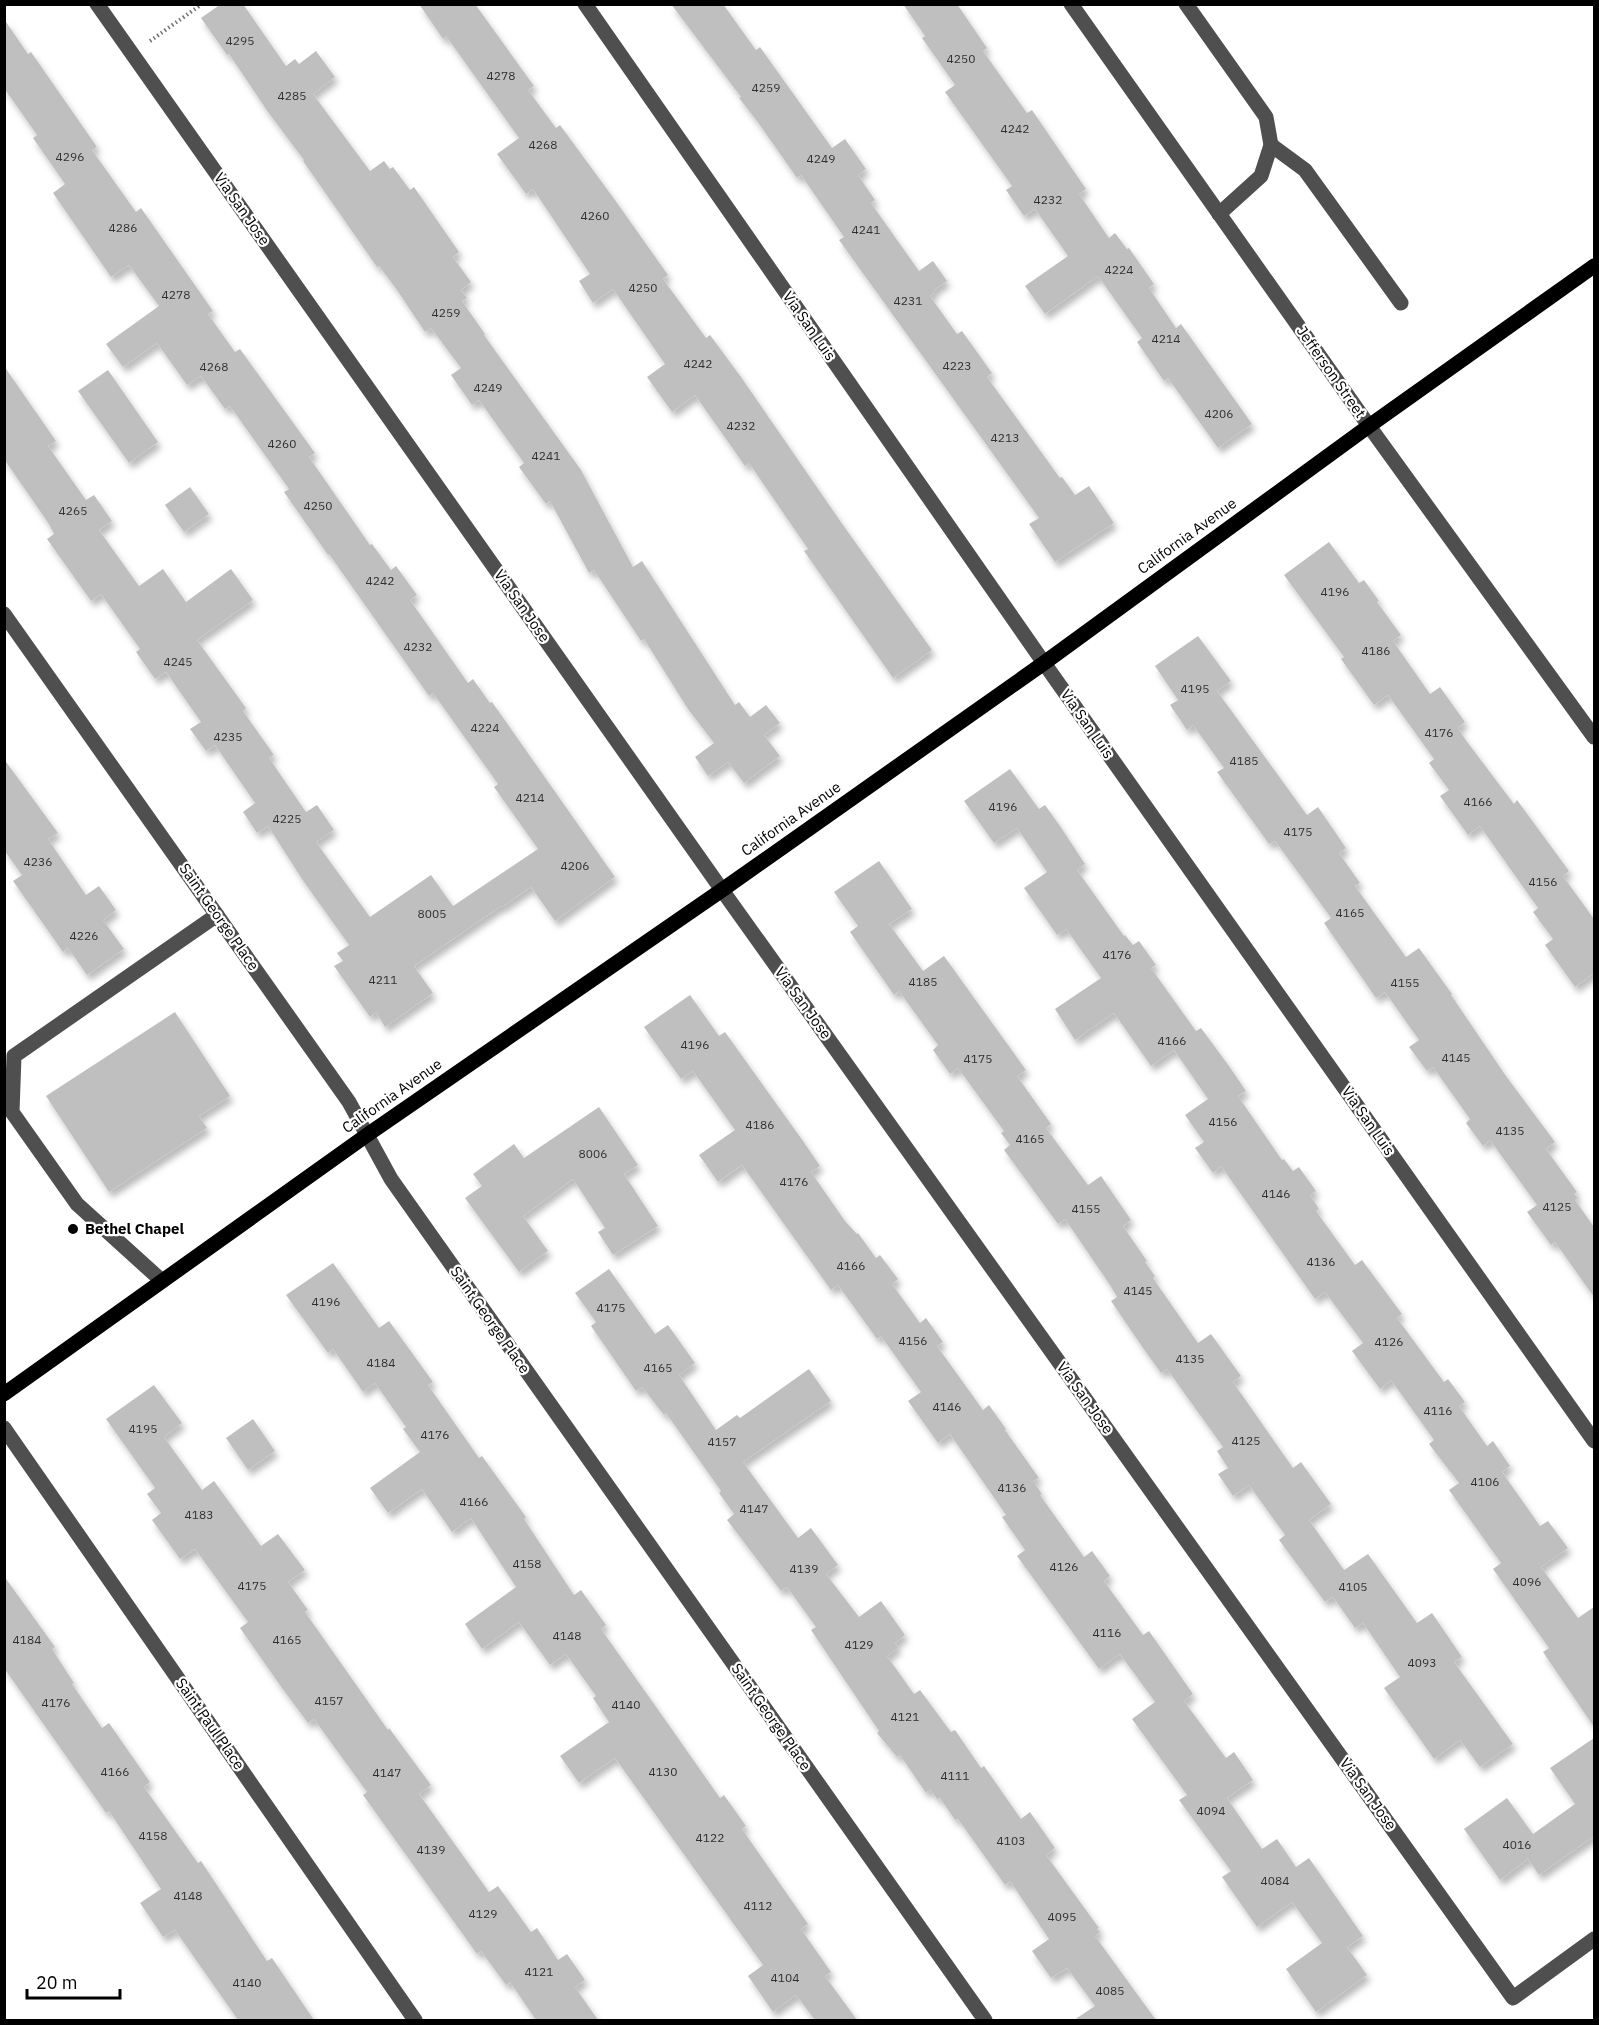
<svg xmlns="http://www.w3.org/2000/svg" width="1599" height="2025" font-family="'IBM Plex Sans',sans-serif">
<defs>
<filter id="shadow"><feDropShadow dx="3.5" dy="6" stdDeviation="3" flood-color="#0004"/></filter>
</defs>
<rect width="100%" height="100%" fill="#fff"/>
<!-- building -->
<g fill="#bfbfbf" filter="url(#shadow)">
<polygon points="221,4 243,4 286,66 295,59 299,64 316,51 335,77 313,94 370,171 384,161 390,169 393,167 410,190 414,187 459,252 453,257 471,282 461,290 467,298 462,301 485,334 484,335 581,470 633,567 642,561 735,705 739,702 750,717 766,705 780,723 764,735 780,756 744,783 728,762 708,776 695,757 714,743 688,709 644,639 641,641 594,570 589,573 550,501 546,504 519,467 524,463 479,400 472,405 451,375 461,368 431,328 425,332 397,290 379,266 377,267 303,161 304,160 268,112 229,54 227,55 201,18"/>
<polygon points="419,4 475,4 534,86 528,90 556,128 560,125 615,200 668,275 663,279 706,338 710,335 741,377 843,525 932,650 893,678 804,551 808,549 749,463 745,466 695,395 672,412 647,377 665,364 613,289 593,303 579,281 590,274 533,189 526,194 497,154 519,138 446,36 443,39"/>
<polygon points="671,4 723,4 756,50 760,47 832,148 845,139 866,169 858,175 875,200 871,203 919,271 933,261 947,281 934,290 935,292 930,296 957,334 962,331 992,373 987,377 1060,478 1062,477 1075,495 1089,486 1114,523 1055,562 1029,524 1039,518 839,240 844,237 801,175 797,178 757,121 739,98 741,97"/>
<polygon points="903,4 957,4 987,48 983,51 1027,113 1032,110 1086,189 1079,194 1109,238 1115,233 1127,249 1129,248 1154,284 1149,288 1176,328 1181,324 1252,424 1218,448 1168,378 1164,381 1137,342 1142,338 1098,276 1045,314 1025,286 1068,256 1035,209 1024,216 1006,190 1012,186 945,92 955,85 922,38 925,36"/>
<polygon points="4,19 28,54 31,52 97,147 92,150 136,212 141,208 213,311 208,314 235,352 240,349 315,453 309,457 370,545 372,544 391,570 396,566 417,595 410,600 468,683 473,679 490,703 492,702 615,877 555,921 531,887 502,907 501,906 414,966 433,993 385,1027 376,1012 370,1017 334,966 343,961 337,953 349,945 304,882 268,826 257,833 243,812 255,803 215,745 206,751 190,729 201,722 166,672 155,679 136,652 140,649 101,594 91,601 47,539 54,534 49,524 4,459 4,366 56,441 48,446 86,500 94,495 112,521 99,530 139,586 163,569 186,602 231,569 253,600 197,640 246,708 243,711 274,755 269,758 306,812 317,805 334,830 316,842 370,917 431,875 453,906 538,849 494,787 498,784 433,693 429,696 329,554 328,555 284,492 289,489 230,406 225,409 201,376 187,385 157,343 123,367 106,344 159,306 129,265 111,277 53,193 65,184 33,138 37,135 4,88"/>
<polygon points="108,370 158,442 129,463 78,391"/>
<polygon points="190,487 209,514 184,532 165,505"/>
<polygon points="1329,542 1359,583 1364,580 1379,601 1377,602 1401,635 1393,641 1430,694 1440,687 1465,722 1458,728 1465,739 1514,804 1517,800 1569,871 1563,876 1594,919 1594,973 1575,987 1545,945 1553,939 1533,912 1538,908 1480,826 1468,835 1440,796 1449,790 1429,763 1434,759 1388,695 1374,705 1341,659 1344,657 1284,575"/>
<polygon points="1198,636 1231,681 1217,691 1307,815 1318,807 1346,848 1339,853 1360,883 1355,886 1406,957 1419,948 1452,994 1451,995 1506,1076 1555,1142 1546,1149 1577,1192 1574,1194 1578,1198 1575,1200 1594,1227 1594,1297 1555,1242 1551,1245 1527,1212 1537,1205 1490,1140 1483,1146 1466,1123 1470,1119 1433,1067 1427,1071 1409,1047 1419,1040 1385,992 1376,998 1324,923 1331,918 1303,879 1275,841 1269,844 1217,772 1224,768 1193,725 1187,730 1170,705 1178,700 1155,666"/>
<polygon points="4,759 58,833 48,839 86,895 99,886 116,910 103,920 124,949 87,975 68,948 63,952 13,881 22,875 4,850"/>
<polygon points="1010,769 1039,809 1045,805 1060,826 1085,864 1077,870 1124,936 1125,935 1133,945 1139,941 1156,965 1151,968 1196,1031 1201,1028 1229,1066 1246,1091 1238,1096 1282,1160 1284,1159 1293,1171 1299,1167 1316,1191 1310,1195 1319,1209 1316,1211 1355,1265 1362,1260 1402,1314 1397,1318 1444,1382 1448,1379 1465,1402 1459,1406 1487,1446 1493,1441 1510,1466 1502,1472 1540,1526 1548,1521 1568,1548 1541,1567 1578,1618 1594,1607 1594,1727 1543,1652 1549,1648 1493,1569 1501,1563 1449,1490 1459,1483 1429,1444 1434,1440 1391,1380 1380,1389 1352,1351 1363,1343 1325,1292 1315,1299 1221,1166 1213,1173 1195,1148 1204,1142 1185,1115 1208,1099 1174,1050 1151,1066 1114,1013 1075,1040 1055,1009 1101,978 1066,929 1057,935 1024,888 1047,872 1017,828 994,843 964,801"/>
<polygon points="879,861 912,909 889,924 923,971 944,956 1026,1070 1017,1076 1051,1124 1046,1128 1088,1185 1101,1176 1131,1220 1123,1226 1147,1261 1145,1262 1155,1276 1153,1278 1198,1343 1211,1334 1241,1376 1233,1382 1293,1468 1301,1462 1331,1504 1309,1520 1344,1570 1368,1554 1417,1623 1432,1613 1462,1657 1454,1662 1513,1744 1480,1767 1460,1740 1434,1759 1384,1688 1400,1677 1363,1623 1355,1628 1333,1597 1325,1602 1279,1540 1285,1535 1249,1485 1233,1496 1218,1474 1228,1468 1217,1451 1223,1447 1167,1369 1161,1373 1143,1348 1111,1301 1117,1297 1110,1285 1065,1219 1058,1224 1004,1150 1010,1145 1001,1133 1004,1131 958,1068 950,1074 933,1050 938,1045 899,991 894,995 850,932 858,926 834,892"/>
<polygon points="690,995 719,1036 725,1032 803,1141 820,1166 811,1172 845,1221 857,1234 858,1233 876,1258 880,1255 898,1279 892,1284 920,1323 926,1318 943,1342 937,1346 983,1410 989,1405 1006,1429 1005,1430 1039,1478 1033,1481 1042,1494 1040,1495 1084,1557 1092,1551 1110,1576 1104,1581 1143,1635 1149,1631 1193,1694 1184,1701 1226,1758 1234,1752 1253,1780 1227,1798 1262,1849 1277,1839 1296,1867 1309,1858 1363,1936 1347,1947 1367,1975 1316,2012 1286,1969 1322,1943 1292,1902 1257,1927 1222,1877 1231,1871 1179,1800 1187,1795 1132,1719 1155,1702 1120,1654 1099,1669 1017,1556 1025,1550 1002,1517 1006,1515 950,1434 938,1443 908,1401 921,1392 881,1336 877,1339 838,1285 831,1290 742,1165 718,1182 699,1155 735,1130 693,1071 681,1079 644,1027"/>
<polygon points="175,1012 230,1096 199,1116 207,1128 109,1192 46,1096"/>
<polygon points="599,1107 638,1165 624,1174 658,1226 613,1255 598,1232 605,1228 573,1179 523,1216 548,1251 519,1272 465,1198 482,1186 473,1174 514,1144 524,1158"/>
<polygon points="333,1263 379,1328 389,1321 433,1382 428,1385 479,1458 482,1456 526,1517 524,1519 574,1595 581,1590 606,1625 601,1629 671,1728 720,1798 724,1795 746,1826 742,1829 808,1924 801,1929 831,1972 825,1976 857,2020 815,2020 796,1995 773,2012 748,1976 763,1965 615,1758 579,1783 560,1756 609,1722 593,1698 596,1696 566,1654 550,1665 519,1622 482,1649 465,1624 516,1587 471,1518 452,1532 422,1489 388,1513 370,1488 420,1452 403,1429 406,1427 375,1383 363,1392 333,1349 328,1353 286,1295"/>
<polygon points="609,1269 655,1334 668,1325 695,1363 679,1375 716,1430 737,1415 740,1418 809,1369 831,1401 743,1462 798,1538 811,1528 838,1565 826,1574 859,1617 881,1601 905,1635 895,1643 898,1648 887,1656 914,1694 920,1690 951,1732 955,1730 981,1768 984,1766 1021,1819 1030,1812 1055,1848 1046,1855 1099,1928 1097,1929 1100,1932 1095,1936 1156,2020 1074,2020 1095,2006 1067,1968 1051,1978 1032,1951 1049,1939 1010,1881 1005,1885 958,1819 955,1820 940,1798 937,1799 930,1789 926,1793 900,1755 897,1757 877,1733 879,1731 811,1630 816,1627 787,1587 781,1591 727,1520 734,1514 719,1493 721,1491 666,1413 664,1415 642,1387 636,1391 591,1326 596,1322 575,1293"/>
<polygon points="154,1385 182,1423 164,1437 202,1490 214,1481 261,1546 278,1534 305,1570 288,1582 308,1610 305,1612 388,1730 389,1728 431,1785 419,1794 489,1892 498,1886 531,1932 537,1928 558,1960 567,1954 585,1980 575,1987 598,2020 536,2020 510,1982 506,1985 481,1951 477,1954 363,1795 367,1792 314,1719 308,1723 282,1688 240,1628 248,1622 195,1549 180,1559 152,1520 161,1513 147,1494 155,1488 106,1419"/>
<polygon points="253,1419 275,1451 248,1470 226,1438"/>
<polygon points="4,1576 55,1647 52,1649 74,1683 72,1684 102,1728 109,1723 150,1782 144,1787 198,1863 201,1861 267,1961 272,1958 314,2020 238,2020 175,1930 163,1937 140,1903 161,1889 109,1811 106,1813 4,1668"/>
<polygon points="1594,1738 1594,1836 1539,1875 1528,1859 1500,1880 1464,1829 1507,1798 1533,1834 1575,1804 1550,1768"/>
</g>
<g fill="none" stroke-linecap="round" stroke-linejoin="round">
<!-- path -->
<polyline stroke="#717171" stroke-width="4" stroke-dasharray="1.5 3" stroke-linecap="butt" points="150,41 202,4"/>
<!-- minor -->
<g stroke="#4f4f4f" stroke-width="15">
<polyline points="97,4 722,890 1513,1998 1594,1939"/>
<polyline points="585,4 1044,663 1594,1441"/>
<polyline points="1071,4 1369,426 1594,737"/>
<polyline points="1186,4 1266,117 1271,145 1261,176 1219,214"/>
<polyline points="1271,145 1305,170 1401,303"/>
<polyline points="4,614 349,1102 391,1179 985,2020"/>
<polyline points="162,1281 77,1204 12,1112 14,1056 217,915"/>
<polyline points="4,1428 415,2020"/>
</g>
<!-- major -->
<polyline stroke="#000" stroke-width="15" points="4,1394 367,1135 722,890 1044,663 1369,426 1594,266"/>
</g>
<!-- markers -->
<circle fill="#000" stroke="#fff" stroke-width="2" cx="73" cy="1229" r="6"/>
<g text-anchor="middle" stroke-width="4.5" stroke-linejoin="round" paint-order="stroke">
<!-- number labels -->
<g font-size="12" fill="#303030">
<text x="240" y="45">4295</text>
<text x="961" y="63">4250</text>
<text x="501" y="80">4278</text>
<text x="766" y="92">4259</text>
<text x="292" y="100">4285</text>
<text x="1015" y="133">4242</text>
<text x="543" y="149">4268</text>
<text x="70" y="161">4296</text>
<text x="821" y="163">4249</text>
<text x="1048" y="204">4232</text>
<text x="595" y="220">4260</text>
<text x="123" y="232">4286</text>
<text x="866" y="234">4241</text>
<text x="1119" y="274">4224</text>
<text x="643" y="292">4250</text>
<text x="176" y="299">4278</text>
<text x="908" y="305">4231</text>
<text x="446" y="317">4259</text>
<text x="1166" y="343">4214</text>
<text x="698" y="368">4242</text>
<text x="957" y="370">4223</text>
<text x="214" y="371">4268</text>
<text x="488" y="392">4249</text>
<text x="1219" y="418">4206</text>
<text x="741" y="430">4232</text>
<text x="1005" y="442">4213</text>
<text x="282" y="448">4260</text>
<text x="546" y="460">4241</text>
<text x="318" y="510">4250</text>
<text x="73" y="515">4265</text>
<text x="380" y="585">4242</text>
<text x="1335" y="596">4196</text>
<text x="418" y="651">4232</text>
<text x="1376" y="655">4186</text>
<text x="178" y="666">4245</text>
<text x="1195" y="693">4195</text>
<text x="485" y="732">4224</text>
<text x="1439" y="737">4176</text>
<text x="228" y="741">4235</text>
<text x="1244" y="765">4185</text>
<text x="530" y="802">4214</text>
<text x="1478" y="806">4166</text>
<text x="1003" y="811">4196</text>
<text x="287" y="823">4225</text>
<text x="1298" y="836">4175</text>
<text x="38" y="866">4236</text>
<text x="575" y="870">4206</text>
<text x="1543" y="886">4156</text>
<text x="1350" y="917">4165</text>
<text x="432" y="918">8005</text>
<text x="84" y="940">4226</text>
<text x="1117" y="959">4176</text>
<text x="383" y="984">4211</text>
<text x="923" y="986">4185</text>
<text x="1405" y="987">4155</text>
<text x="1172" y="1045">4166</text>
<text x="695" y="1049">4196</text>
<text x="1456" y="1062">4145</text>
<text x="978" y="1063">4175</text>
<text x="1223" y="1126">4156</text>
<text x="760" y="1129">4186</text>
<text x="1510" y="1135">4135</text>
<text x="1030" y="1143">4165</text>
<text x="593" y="1158">8006</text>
<text x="794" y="1186">4176</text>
<text x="1276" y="1198">4146</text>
<text x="1557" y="1211">4125</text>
<text x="1086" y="1213">4155</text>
<text x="1321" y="1266">4136</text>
<text x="851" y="1270">4166</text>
<text x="1138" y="1295">4145</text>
<text x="326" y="1306">4196</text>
<text x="611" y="1312">4175</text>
<text x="913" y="1345">4156</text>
<text x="1389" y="1346">4126</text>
<text x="1190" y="1363">4135</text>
<text x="381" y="1367">4184</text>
<text x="658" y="1372">4165</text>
<text x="947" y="1411">4146</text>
<text x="1438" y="1415">4116</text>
<text x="143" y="1433">4195</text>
<text x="435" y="1439">4176</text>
<text x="1246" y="1445">4125</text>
<text x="722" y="1446">4157</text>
<text x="1485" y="1486">4106</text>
<text x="1012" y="1492">4136</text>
<text x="474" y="1506">4166</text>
<text x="754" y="1513">4147</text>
<text x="199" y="1519">4183</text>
<text x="527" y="1568">4158</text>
<text x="1064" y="1571">4126</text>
<text x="804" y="1573">4139</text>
<text x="1527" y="1586">4096</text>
<text x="252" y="1590">4175</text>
<text x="1353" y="1591">4105</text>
<text x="1107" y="1637">4116</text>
<text x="567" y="1640">4148</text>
<text x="27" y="1644">4184</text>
<text x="287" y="1644">4165</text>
<text x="859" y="1649">4129</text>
<text x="1422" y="1667">4093</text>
<text x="329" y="1705">4157</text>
<text x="56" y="1707">4176</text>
<text x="626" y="1709">4140</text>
<text x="905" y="1721">4121</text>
<text x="115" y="1776">4166</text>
<text x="663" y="1776">4130</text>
<text x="387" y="1777">4147</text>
<text x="955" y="1780">4111</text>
<text x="1211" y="1815">4094</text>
<text x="153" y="1840">4158</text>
<text x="710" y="1842">4122</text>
<text x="1011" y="1845">4103</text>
<text x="1517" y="1849">4016</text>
<text x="431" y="1854">4139</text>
<text x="1275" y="1885">4084</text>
<text x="188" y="1900">4148</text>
<text x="758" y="1910">4112</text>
<text x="483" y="1918">4129</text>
<text x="1062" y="1921">4095</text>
<text x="539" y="1976">4121</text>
<text x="785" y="1982">4104</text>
<text x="247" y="1987">4140</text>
<text x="1110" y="1995">4085</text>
</g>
<!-- street labels -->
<g font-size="15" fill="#000" stroke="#fff">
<text transform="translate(242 209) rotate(55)" y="5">Via San Jose</text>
<text transform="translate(809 326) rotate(55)" y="5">Via San Luis</text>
<text transform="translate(1331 372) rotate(55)" y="5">Jefferson Street</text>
<text transform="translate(1187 536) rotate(-36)" y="5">California Avenue</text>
<text transform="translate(522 606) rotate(55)" y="5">Via San Jose</text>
<text transform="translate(1087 724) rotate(55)" y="5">Via San Luis</text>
<text transform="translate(791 819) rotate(-35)" y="5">California Avenue</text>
<text transform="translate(219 917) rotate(55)" y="5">Saint George Place</text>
<text transform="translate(803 1003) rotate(54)" y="5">Via San Jose</text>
<text transform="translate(392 1096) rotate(-35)" y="5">California Avenue</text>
<text transform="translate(1368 1121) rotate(55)" y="5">Via San Luis</text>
<text transform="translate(490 1320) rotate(55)" y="5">Saint George Place</text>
<text transform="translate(1085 1398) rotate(54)" y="5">Via San Jose</text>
<text transform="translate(771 1717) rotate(55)" y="5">Saint George Place</text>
<text transform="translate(210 1724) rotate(55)" y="5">Saint Paul Place</text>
<text transform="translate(1368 1794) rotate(54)" y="5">Via San Jose</text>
</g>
<!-- poi labels -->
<g font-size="15" font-weight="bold" fill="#000" stroke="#fff" text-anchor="start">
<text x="85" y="1234">Bethel Chapel</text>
</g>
</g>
<!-- border -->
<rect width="1599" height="2025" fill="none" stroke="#000000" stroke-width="12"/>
<!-- scale -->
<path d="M27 1989v9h93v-9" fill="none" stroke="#000000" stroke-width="3"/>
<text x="36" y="1989" font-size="18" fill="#000000" stroke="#ffffff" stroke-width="4.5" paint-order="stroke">20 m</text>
</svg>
